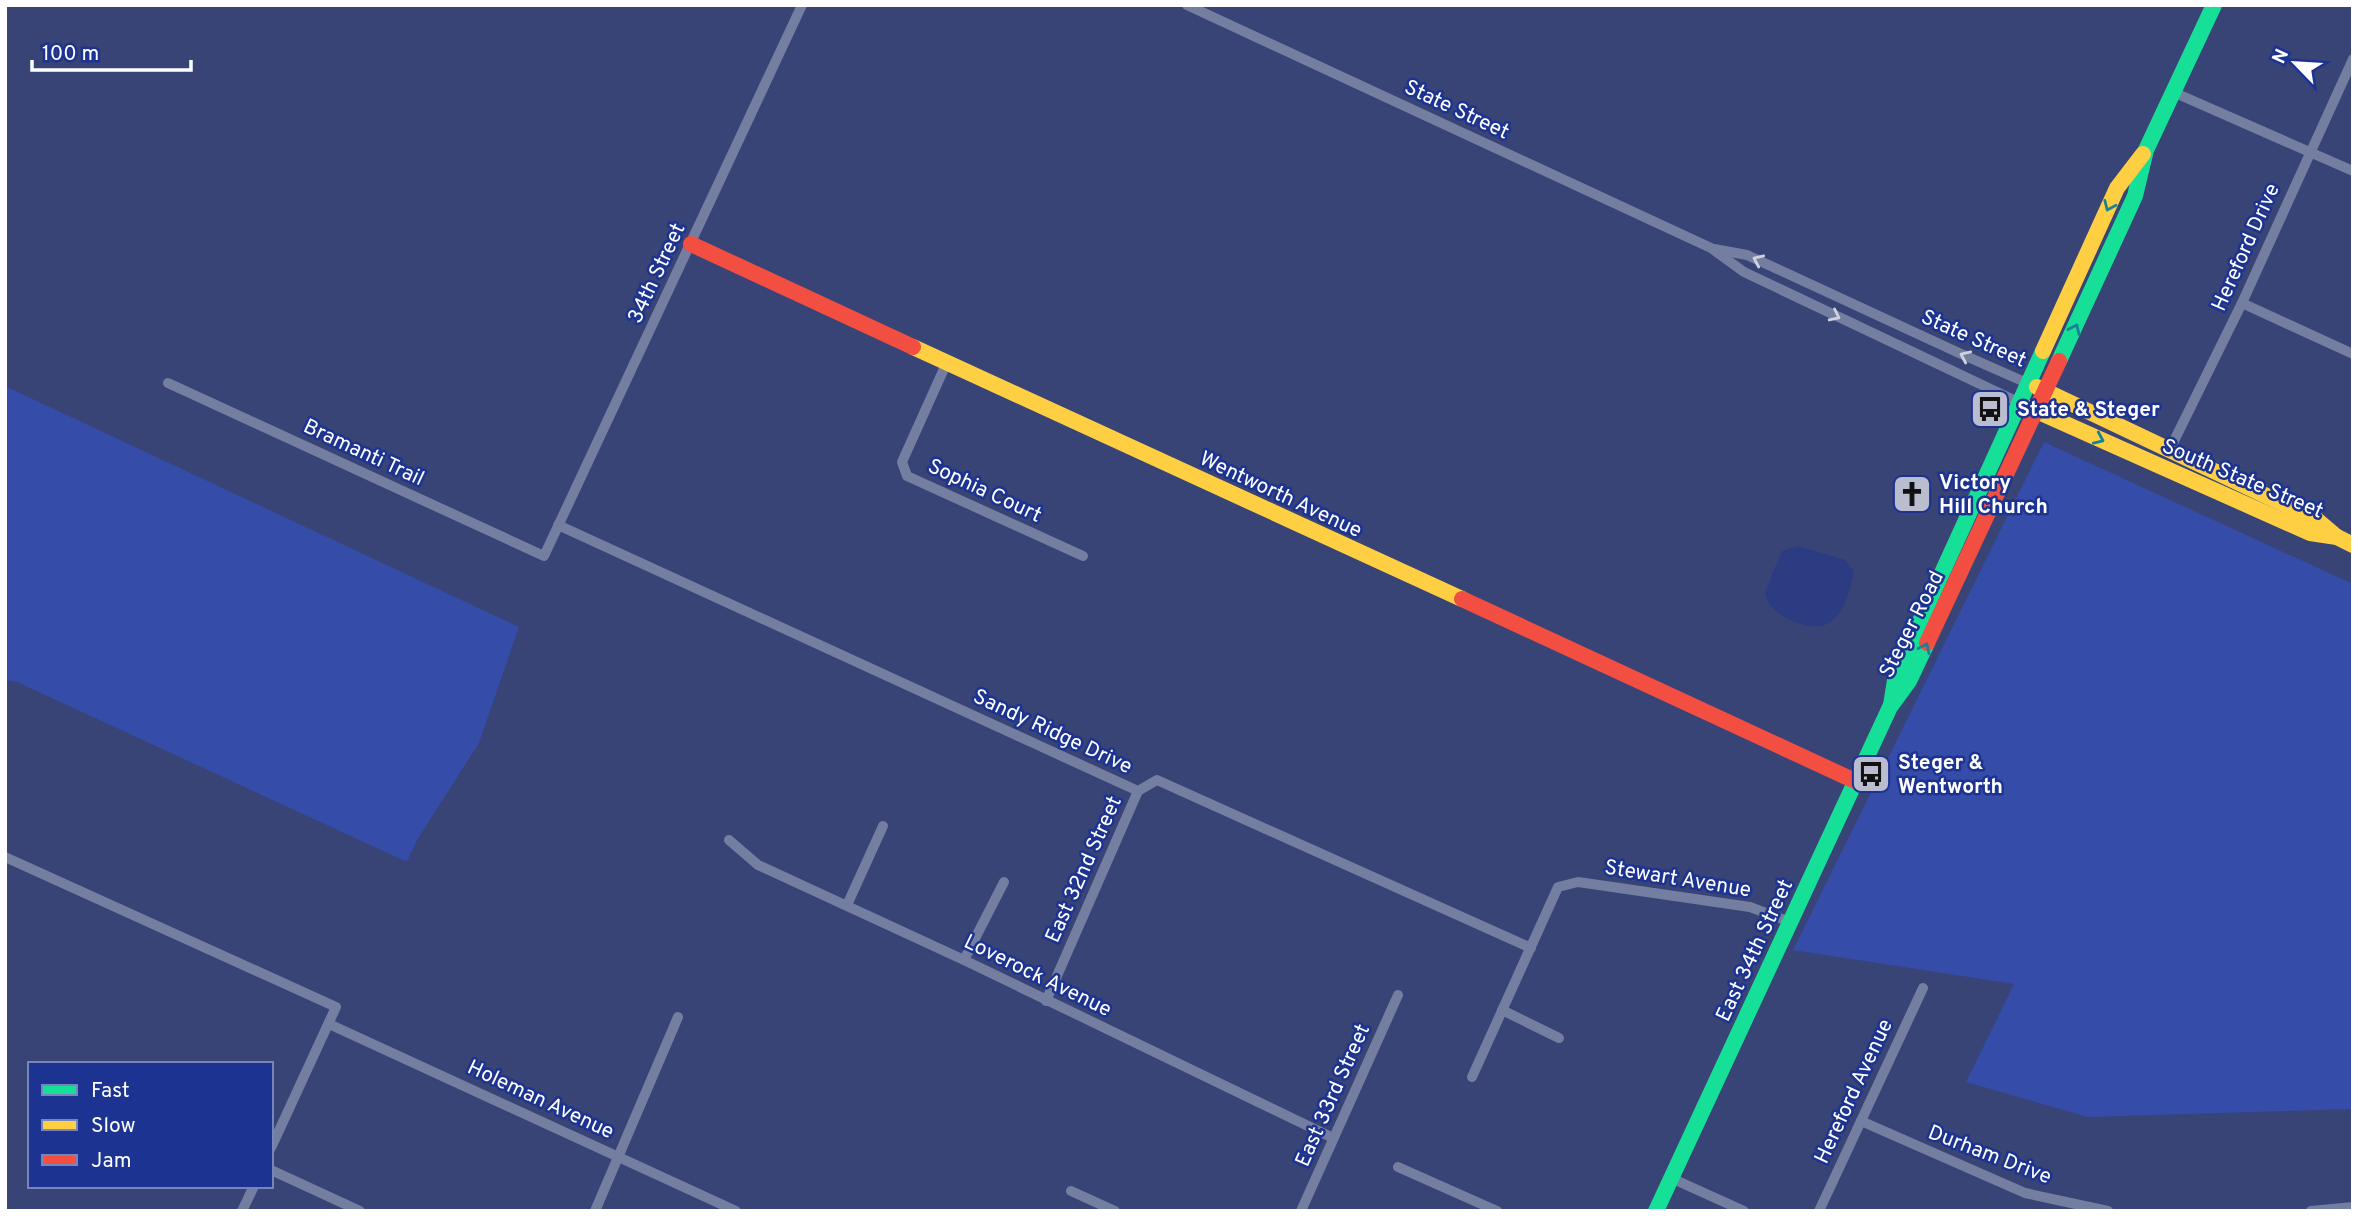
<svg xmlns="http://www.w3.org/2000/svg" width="2358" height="1216" font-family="Overpass,sans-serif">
<rect width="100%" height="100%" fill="#384376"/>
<!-- green -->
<g fill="#354ca8">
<polygon points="5,386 519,627 479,743 417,840 407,862 17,682 5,680"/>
<polygon points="2044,442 2353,584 2353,1109 2088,1117 1966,1082 2014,984 1793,950"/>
</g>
<!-- water -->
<path fill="#2c3c82" d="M1798,546L1845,560L1854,571C1850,589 1846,614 1827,624C1811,632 1783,619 1772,607C1768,604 1767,597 1765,592L1782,551Z"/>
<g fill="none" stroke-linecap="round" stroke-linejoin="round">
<!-- street -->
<g stroke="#747ea1" stroke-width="10">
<polyline points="1187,5 1711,248 1744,272 2018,402"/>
<polyline points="2173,92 2353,171"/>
<polyline points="1714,249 1747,255 1959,353 2027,383"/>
<polyline points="2242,303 2353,354"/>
<polyline points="947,362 902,462 907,476 1083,556"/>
<polyline points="168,383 544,556 802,5"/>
<polyline points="2170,449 2242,303 2353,59"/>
<polyline points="558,525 1138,791 1157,780 1531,948"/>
<polyline points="729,840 758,865 964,960 1333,1138"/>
<polyline points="5,857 336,1007 271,1148"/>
<polyline points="847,905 883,826"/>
<polyline points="964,960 1004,882"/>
<polyline points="1046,1001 1138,791"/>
<polyline points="1502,1010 1559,1038"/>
<polyline points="329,1024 736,1211"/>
<polyline points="1472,1077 1558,887 1578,882 1750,907 1790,922"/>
<polyline points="1861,1121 2025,1193 2108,1211"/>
<polyline points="1398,1167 1497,1211"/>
<polyline points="271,1170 360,1211"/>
<polyline points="1671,1178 1744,1211"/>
<polyline points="1071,1191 1115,1211"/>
<polyline points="242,1211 254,1186"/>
<polyline points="595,1211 678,1017"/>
<polyline points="1301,1211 1398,995"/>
<polyline points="1819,1211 1923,988"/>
<polyline points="2311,1211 2353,1207"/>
</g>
<!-- fast -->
<g stroke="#16e098" stroke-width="16">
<polyline points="2059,361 2135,196 2146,150 2214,5"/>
<polyline points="1891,705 1896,674 2043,351"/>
<polyline points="1656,1211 1890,707 1909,681 1927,643"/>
</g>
<!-- slow -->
<g stroke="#ffcf43" stroke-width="16">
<polyline points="913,347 1462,599"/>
<polyline points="2043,351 2117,188 2143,154"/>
<polyline points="2037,387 2317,520 2337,537"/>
<polyline points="2030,408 2310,533 2337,537 2353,545"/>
</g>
<!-- jam -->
<g stroke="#f24e42" stroke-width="16">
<polyline points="691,244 913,347"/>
<polyline points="1462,599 1855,781"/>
<polyline points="1927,643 2059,361"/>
</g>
</g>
<!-- one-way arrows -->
<defs><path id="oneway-chevron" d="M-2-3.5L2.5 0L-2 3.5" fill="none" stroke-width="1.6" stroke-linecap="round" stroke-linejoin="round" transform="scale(1.75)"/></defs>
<g stroke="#1a8194">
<use href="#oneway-chevron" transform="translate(2109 206) rotate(114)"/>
<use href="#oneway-chevron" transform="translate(2075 329) rotate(-65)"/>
<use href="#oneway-chevron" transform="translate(2099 439) rotate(24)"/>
<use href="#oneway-chevron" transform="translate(1925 648) rotate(-64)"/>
</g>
<g stroke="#ced2de">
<use href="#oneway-chevron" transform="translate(1758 260) rotate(-156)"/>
<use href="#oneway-chevron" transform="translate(1835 316) rotate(26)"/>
<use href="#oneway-chevron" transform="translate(1965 356) rotate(-156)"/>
</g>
<!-- icons -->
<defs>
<g id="bus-square" transform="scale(2.0125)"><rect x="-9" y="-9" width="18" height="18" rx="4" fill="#b9bdcf" stroke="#1d3391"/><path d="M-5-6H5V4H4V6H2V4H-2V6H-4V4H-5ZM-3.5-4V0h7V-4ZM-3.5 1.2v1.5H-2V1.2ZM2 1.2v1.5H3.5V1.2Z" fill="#111"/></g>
<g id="church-square" transform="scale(2.0125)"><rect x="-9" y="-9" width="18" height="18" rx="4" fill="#b9bdcf" stroke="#1d3391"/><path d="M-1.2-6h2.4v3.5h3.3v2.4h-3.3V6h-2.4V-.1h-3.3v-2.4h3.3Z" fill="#111"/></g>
</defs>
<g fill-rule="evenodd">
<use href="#bus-square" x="1990" y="409"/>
<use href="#church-square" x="1912" y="494"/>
<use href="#bus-square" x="1871" y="774"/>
</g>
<g text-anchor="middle" stroke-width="5" stroke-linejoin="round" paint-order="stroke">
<!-- street labels -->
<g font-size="21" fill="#fff" stroke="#1d3391">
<text transform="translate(1457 109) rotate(25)" y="7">State Street</text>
<text transform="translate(2245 247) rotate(-66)" y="7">Hereford Drive</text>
<text transform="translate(656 273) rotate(-65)" y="7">34th Street</text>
<text transform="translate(1974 338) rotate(24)" y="7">State Street</text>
<text transform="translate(364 452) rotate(25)" y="7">Bramanti Trail</text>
<text transform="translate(2243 478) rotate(23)" y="7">South State Street</text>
<text transform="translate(985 490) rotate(25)" y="7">Sophia Court</text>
<text transform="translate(1281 494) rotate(25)" y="7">Wentworth Avenue</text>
<text transform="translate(1911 624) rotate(-63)" y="7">Steger Road</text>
<text transform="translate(1053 731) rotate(25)" y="7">Sandy Ridge Drive</text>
<text transform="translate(1083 869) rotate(-66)" y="7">East 32nd Street</text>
<text transform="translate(1678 878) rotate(9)" y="7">Stewart Avenue</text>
<text transform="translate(1754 950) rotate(-65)" y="7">East 34th Street</text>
<text transform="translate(1038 975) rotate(26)" y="7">Loverock Avenue</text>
<text transform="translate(1853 1091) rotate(-65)" y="7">Hereford Avenue</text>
<text transform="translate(1332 1095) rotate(-66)" y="7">East 33rd Street</text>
<text transform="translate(541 1099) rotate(25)" y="7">Holeman Avenue</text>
<text transform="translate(1990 1154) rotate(21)" y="7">Durham Drive</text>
</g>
<!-- poi labels -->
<g font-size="21" font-weight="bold" fill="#fff" stroke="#1d3391" text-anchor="start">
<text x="2017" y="416">State &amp; Steger</text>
<text x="1939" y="489">Victory<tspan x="1939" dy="24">Hill Church</tspan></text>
<text x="1898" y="769">Steger &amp;<tspan x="1898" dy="24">Wentworth</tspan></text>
</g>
</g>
<!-- border -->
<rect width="2358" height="1216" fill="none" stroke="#ffffff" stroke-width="14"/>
<!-- legend -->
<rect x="28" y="1062" width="245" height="126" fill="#1d3391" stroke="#7785bd" stroke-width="2"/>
<rect x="42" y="1085" width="35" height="10" fill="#16e098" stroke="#7785bd" stroke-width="2"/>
<text x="91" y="1097" font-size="21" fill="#ffffff">Fast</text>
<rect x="42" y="1120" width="35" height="10" fill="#ffcf43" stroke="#7785bd" stroke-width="2"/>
<text x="91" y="1132" font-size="21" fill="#ffffff">Slow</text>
<rect x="42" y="1155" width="35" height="10" fill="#f24e42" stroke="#7785bd" stroke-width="2"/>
<text x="91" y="1167" font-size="21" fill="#ffffff">Jam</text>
<!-- north arrow -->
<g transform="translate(2295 63) rotate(295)" stroke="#1d3391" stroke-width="5" paint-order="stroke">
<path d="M0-5L12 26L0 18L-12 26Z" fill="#ffffff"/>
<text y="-10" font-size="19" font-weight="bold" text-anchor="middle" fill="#ffffff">N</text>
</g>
<!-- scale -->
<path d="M32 60v10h159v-10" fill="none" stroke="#ffffff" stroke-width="3.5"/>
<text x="42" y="60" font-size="21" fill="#ffffff" stroke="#1d3391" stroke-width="5" paint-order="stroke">100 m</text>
</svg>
